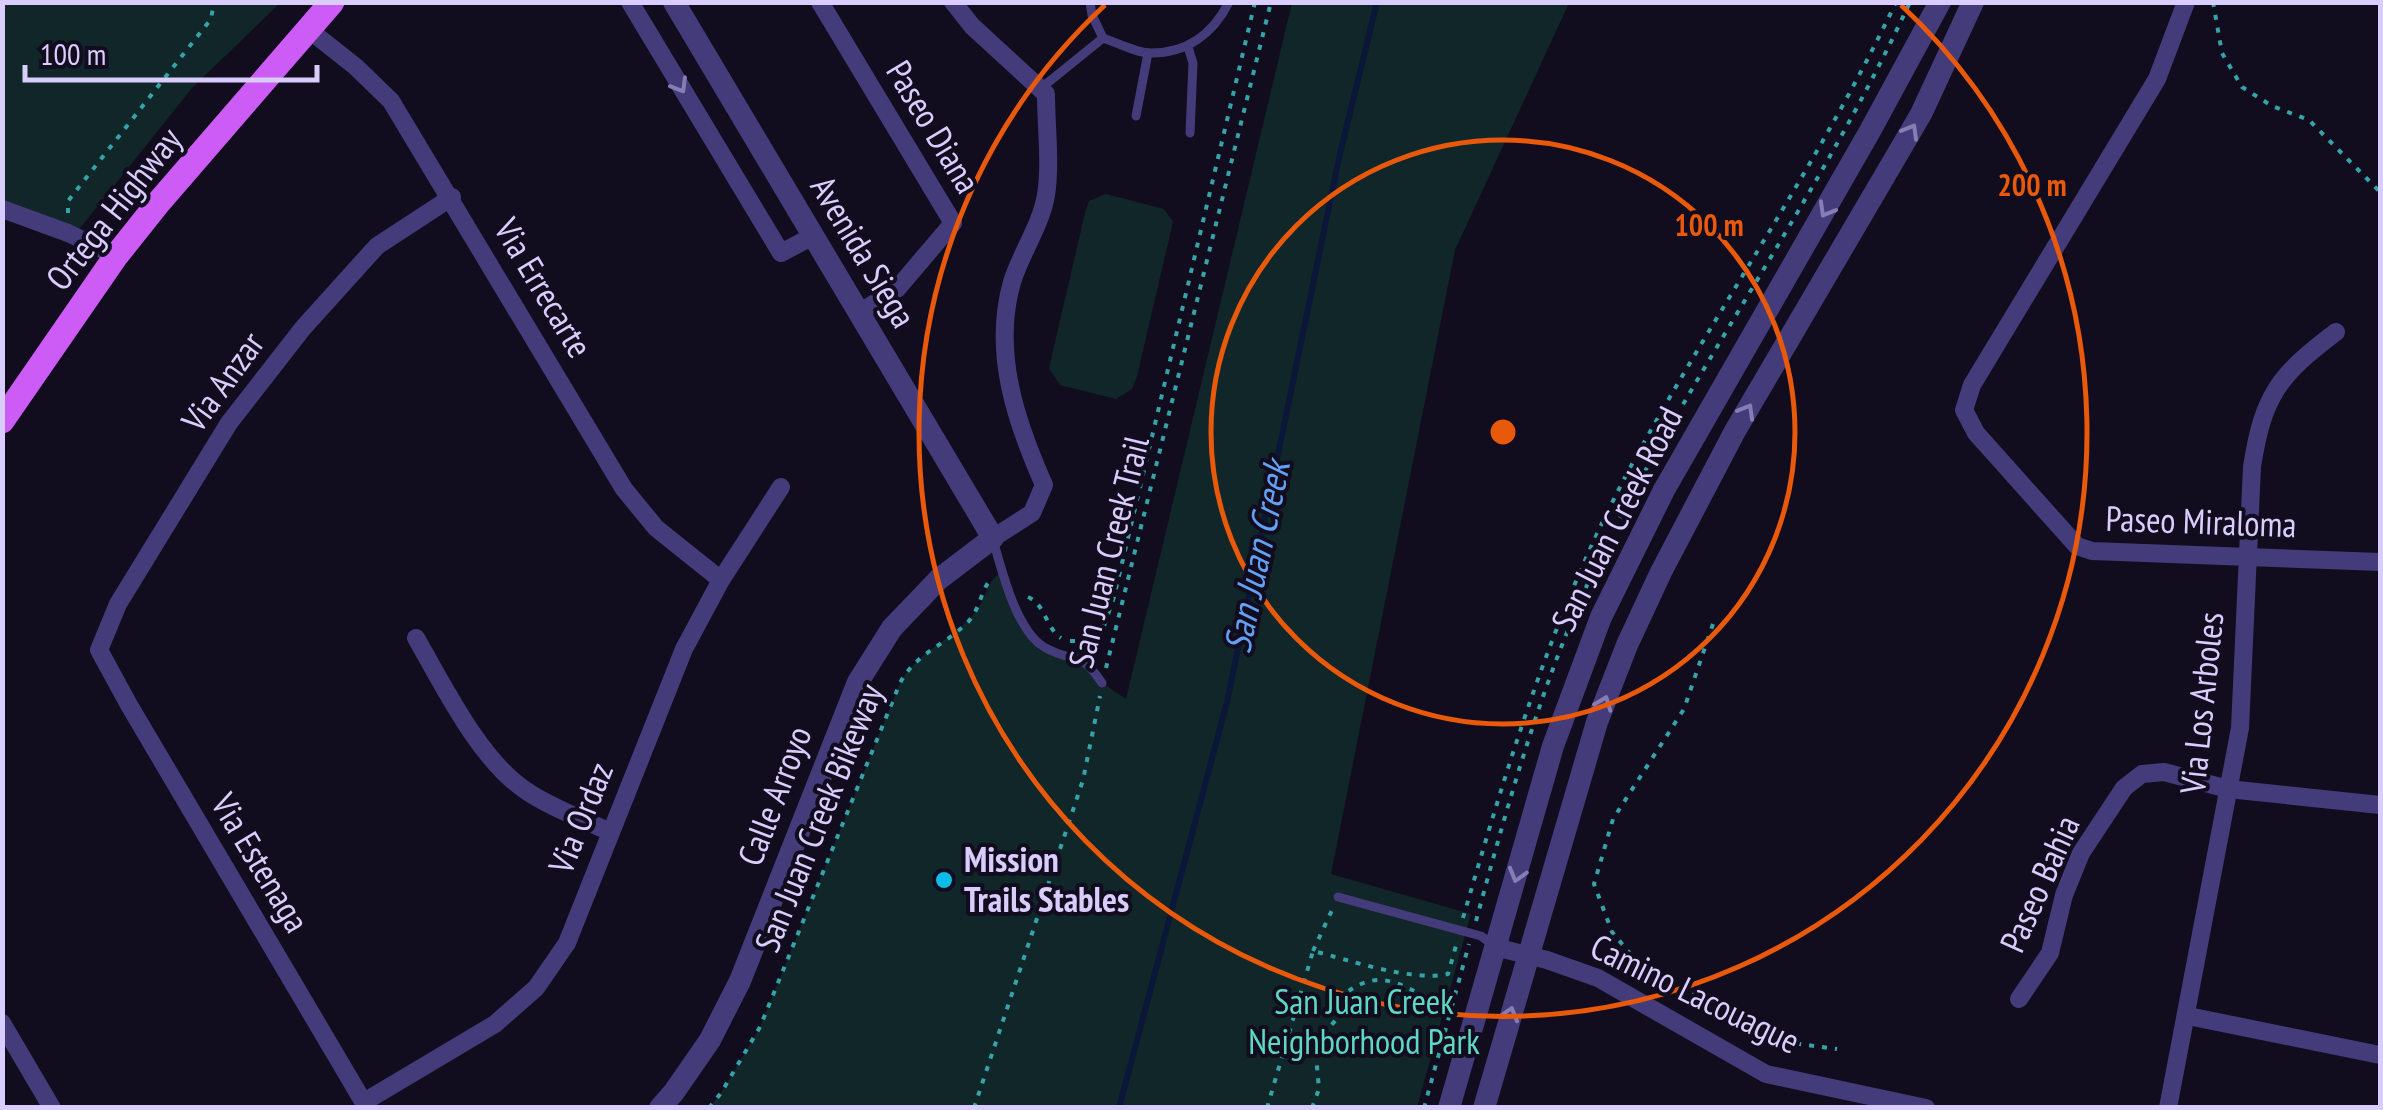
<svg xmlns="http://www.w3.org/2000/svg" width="2383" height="1110" font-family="'PT Sans Narrow',sans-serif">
<rect width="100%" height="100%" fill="#120d1e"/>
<!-- green -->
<g fill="#112628">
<polygon points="3,3 280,3 192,88 77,232 3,206"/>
<path d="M1292,3H1569L1455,250L1331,874L1471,914L1417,1107L709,1108L721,1093L760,1027L900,683C918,650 954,640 976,611C989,595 983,586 1002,571L1025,626L1043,646L1088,661L1102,683L1126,699Z"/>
<polygon points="1106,194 1164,209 1173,222 1137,376 1132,389 1116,399 1060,385 1049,368 1085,213 1089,201"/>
</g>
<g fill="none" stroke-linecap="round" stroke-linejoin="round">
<!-- stream -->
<polyline stroke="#0b1739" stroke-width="6" points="1119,1108 1227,702 1339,158 1377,2"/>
<!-- path -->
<g stroke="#34a4aa" stroke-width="4" stroke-dasharray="5 8" stroke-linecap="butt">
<polyline points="2213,2 2222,53 2242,87 2272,106 2309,120 2380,192"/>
<polyline points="68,213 68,201 211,19 214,2"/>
<path d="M1028,597C1046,605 1045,627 1061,638"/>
<polyline points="1713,624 1684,709 1613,819 1594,884 1612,932 1633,957 1770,1040 1837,1049"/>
<polyline points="1070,641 1081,641 1103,629 1114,597 1255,2"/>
<polyline points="1106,668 1271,2"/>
<path d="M1463,918C1509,760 1556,602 1636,457C1720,304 1821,160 1896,2"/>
<path d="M1476,921C1511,792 1547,663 1607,543C1700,359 1823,190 1910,2"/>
<polyline points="1313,951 1332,910"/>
<path d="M709,1108L721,1093L760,1027L900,683C916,653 944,646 967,623C980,610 980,593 990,580"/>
<polyline points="974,1108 1083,780 1100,696"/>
<path d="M1267,1108L1313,951C1350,960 1411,982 1448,974L1457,942"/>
<path d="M1312,1108L1319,1089L1315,1044L1341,1014L1346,993C1387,962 1409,995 1450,1006"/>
<polyline points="1424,1108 1469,944"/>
</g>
<!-- service -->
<g stroke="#443b7b" stroke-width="9">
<polyline points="1090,2 1092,15 1103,38"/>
<polyline points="1188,47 1193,63 1190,133"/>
<path d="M1040,89L1103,38C1118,43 1136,53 1151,53C1187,53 1213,34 1229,2"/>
<polyline points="1136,116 1148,53"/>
<path d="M993,540C1002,571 1016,630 1044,647C1075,665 1078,647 1102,683"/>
<polyline points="1338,897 1481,936 1492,944"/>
</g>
<!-- minor -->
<g stroke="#443b7b" stroke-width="18">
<polyline points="630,2 781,253 813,236"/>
<polyline points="820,2 953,223 897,289 859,313"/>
<path d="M953,2L972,26L1046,94C1046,127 1051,163 1046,195C1041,225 1021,253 1012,282C992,352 1016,422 1044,485L1032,513L993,538"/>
<polyline points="2186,2 2157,79 1972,385 1964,410 1976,433 2077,546 2092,551 2380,562"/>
<polyline points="308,29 356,67 391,101 624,489 656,528 721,580"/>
<polyline points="2,209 68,233 116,256"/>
<path d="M416,638C444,686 479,759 525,790C551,808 583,819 610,832"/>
<polyline points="1495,947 1547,960 1598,978 1766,1074 1926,1108"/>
<polyline points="2019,999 2050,953 2064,895 2081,853 2124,788 2142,774 2164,772 2228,789 2380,805"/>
<polyline points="2188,1016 2380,1055"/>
<polyline points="2,1023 52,1108"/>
<polyline points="364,1102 495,1024 536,988 567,943 684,649 721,580 781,487"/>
<polyline points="367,1108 129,705 99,650 118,604 229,423 303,328 377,246 452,197"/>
<path d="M2168,1108L2240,728L2252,467C2263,395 2279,375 2336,332"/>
</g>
<!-- tertiary -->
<g stroke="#443b7b" stroke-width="22">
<polyline points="660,1108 674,1092 710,1040 740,981 858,682 892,628 939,579 993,538 674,2"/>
<polyline points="1449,1108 1553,746 1601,617 1664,490 1870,131 1940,2"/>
<polyline points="1484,1108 1597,722 1627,645 1661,572 1735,431 1921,114 1973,2"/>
</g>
<!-- primary -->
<polyline stroke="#cd5bf6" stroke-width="25" points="2,421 116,256 159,202 332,2"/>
</g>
<!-- one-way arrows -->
<defs><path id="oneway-chevron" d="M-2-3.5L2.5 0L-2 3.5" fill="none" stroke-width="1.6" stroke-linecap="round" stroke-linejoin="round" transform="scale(2.5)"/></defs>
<g stroke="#877db5">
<use href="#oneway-chevron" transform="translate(680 86) rotate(59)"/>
<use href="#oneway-chevron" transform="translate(1911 131) rotate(-60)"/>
<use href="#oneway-chevron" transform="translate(1826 210) rotate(120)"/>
<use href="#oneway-chevron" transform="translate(1747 411) rotate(-60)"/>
<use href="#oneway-chevron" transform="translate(1604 703) rotate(-69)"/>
<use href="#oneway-chevron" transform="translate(1517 875) rotate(106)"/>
<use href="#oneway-chevron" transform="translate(1510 1014) rotate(-74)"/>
</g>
<!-- distance rings -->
<g fill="none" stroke="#e8590c" stroke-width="5">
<circle cx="1503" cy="432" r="292"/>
<path d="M1901 5A584 584 0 1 1 1105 5"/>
</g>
<!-- markers -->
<circle fill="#0dbbe9" stroke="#120d1e" stroke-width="4" cx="944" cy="880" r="10"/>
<g text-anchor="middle" stroke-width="8" stroke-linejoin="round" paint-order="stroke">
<!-- street labels -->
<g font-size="35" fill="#d8cdfc" stroke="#120d1e">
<text transform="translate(933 127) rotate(59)" y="12">Paseo Diana</text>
<text transform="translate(114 209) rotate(-52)" y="12">Ortega Highway</text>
<text transform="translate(863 252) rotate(59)" y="12">Avenida Siega</text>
<text transform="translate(543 288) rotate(59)" y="12">Via Errecarte</text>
<text transform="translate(223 382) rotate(-54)" y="12">Via Anzar</text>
<text transform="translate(1617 519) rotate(-63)" y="12">San Juan Creek Road</text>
<text transform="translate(2201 522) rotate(2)" y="12">Paseo Miraloma</text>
<text transform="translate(1109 552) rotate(-76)" y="12">San Juan Creek Trail</text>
<text transform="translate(2202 703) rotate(-84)" y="12">Via Los Arboles</text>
<text transform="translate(775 796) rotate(-69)" y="12">Calle Arroyo</text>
<text transform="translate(581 818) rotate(-68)" y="12">Via Ordaz</text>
<text transform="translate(819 818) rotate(-68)" y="12">San Juan Creek Bikeway</text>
<text transform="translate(260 863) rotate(59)" y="12">Via Estenaga</text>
<text transform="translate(2040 884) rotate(-66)" y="12">Paseo Bahia</text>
<text transform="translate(1695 994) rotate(26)" y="12">Camino Lacouague</text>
</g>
<!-- poi labels -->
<g font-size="35" font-weight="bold" fill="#d8cdfc" stroke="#120d1e" text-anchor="start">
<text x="964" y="872">Mission<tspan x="964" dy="40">Trails Stables</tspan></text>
</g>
<!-- park labels -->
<g font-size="35" fill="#5ed8c6" stroke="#120d1e">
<text x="1364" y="1014">San Juan Creek<tspan x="1364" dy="40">Neighborhood Park</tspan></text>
</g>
<!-- water labels -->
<g font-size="38" font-style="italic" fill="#61a1f6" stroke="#120d1e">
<text transform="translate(1257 557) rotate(-78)" y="13">San Juan Creek</text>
</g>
</g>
<circle cx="1503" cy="432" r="15" fill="#e8590c" stroke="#120d1e" stroke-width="5"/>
<g font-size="30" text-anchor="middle" font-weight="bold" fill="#e8590c" stroke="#120d1e" stroke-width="8" stroke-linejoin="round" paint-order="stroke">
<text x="2032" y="196">200 m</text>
<text x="1709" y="236">100 m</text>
</g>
<!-- border -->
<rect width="2383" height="1110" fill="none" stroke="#d8cdfc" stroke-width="10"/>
<!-- scale -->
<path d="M25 65v15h292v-15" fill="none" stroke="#d8cdfc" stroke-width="5"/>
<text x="40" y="65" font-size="30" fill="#d8cdfc" stroke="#120d1e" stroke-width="8" paint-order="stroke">100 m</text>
</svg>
